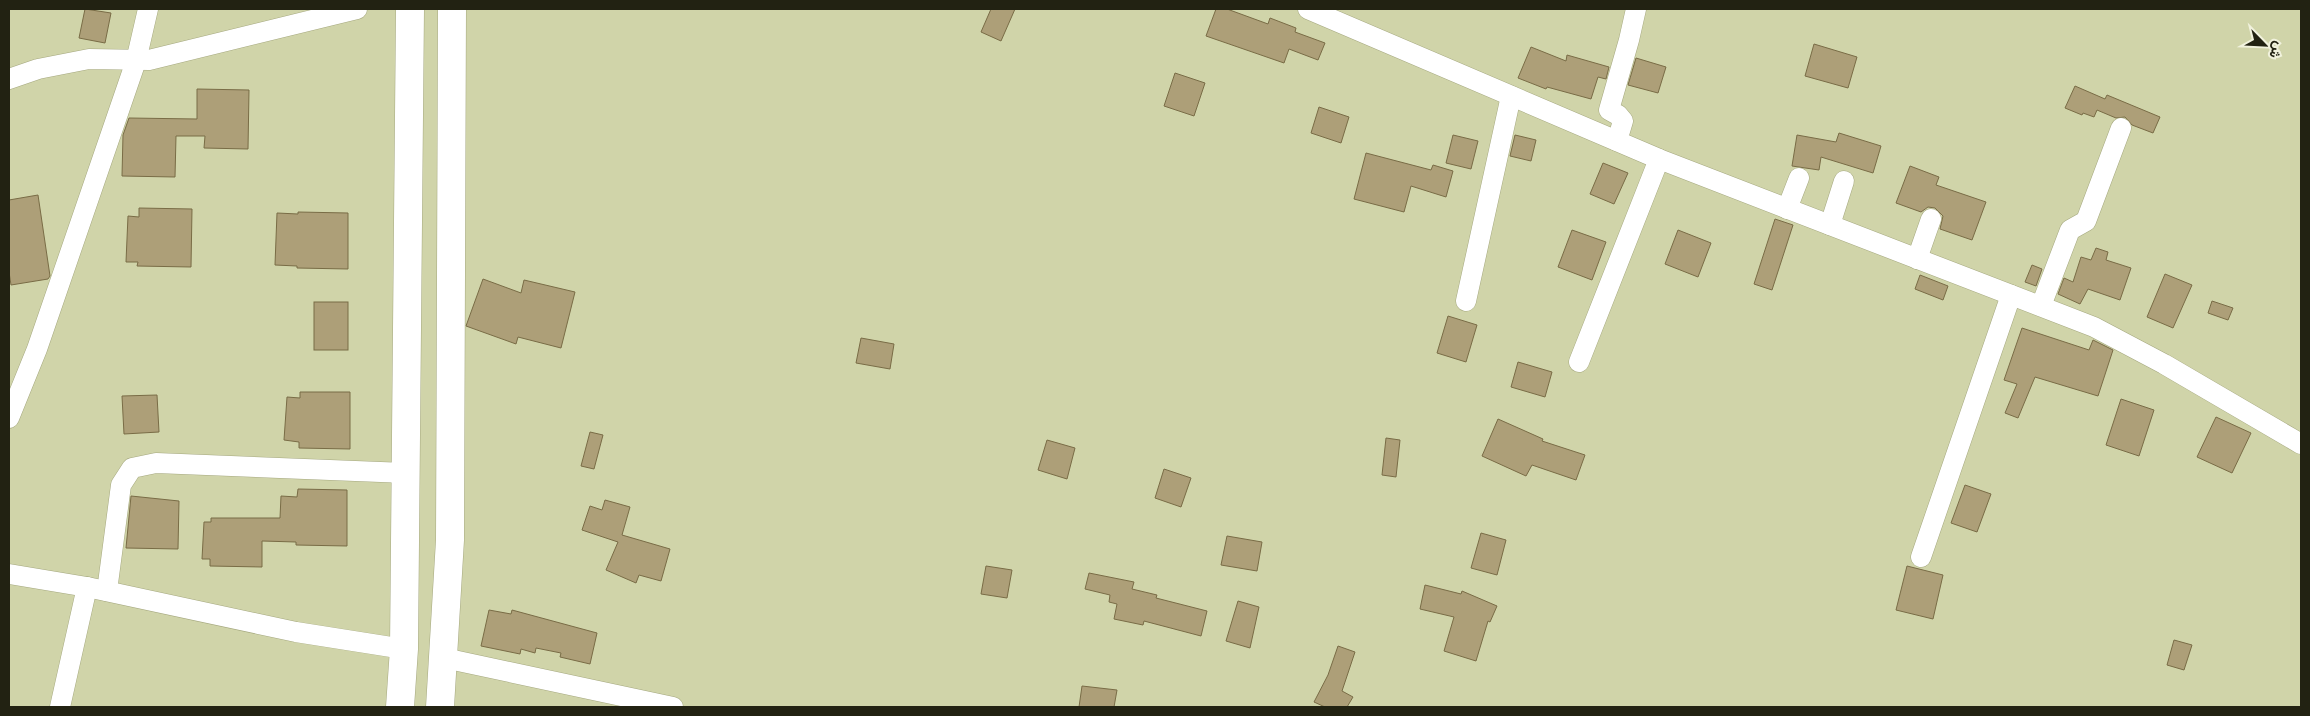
<svg xmlns="http://www.w3.org/2000/svg" width="2310" height="716" font-family="'Work Sans',Vazirmatn,sans-serif">
<rect width="100%" height="100%" fill="#d0d4a9"/>
<!-- building -->
<g fill="#ad9f78" stroke="#796c46">
<polygon points="85,9 111,13 105,43 79,38"/>
<polygon points="991,9 1015,9 1001,41 981,32"/>
<polygon points="1216,9 1227,9 1268,24 1270,18 1296,28 1295,32 1325,43 1318,60 1289,49 1284,63 1206,36"/>
<polygon points="1814,44 1857,57 1848,88 1805,76"/>
<polygon points="1531,47 1566,61 1567,55 1609,67 1606,79 1598,77 1591,99 1547,87 1546,89 1518,78"/>
<polygon points="1636,58 1666,67 1658,93 1628,85"/>
<polygon points="1175,73 1205,83 1194,116 1164,106"/>
<polygon points="2075,86 2105,99 2107,95 2160,117 2153,133 2132,125 2125,117 2116,118 2097,110 2094,117 2083,113 2082,115 2065,108"/>
<polygon points="197,89 249,90 248,149 204,148 205,136 176,136 175,177 122,176 123,135 129,118 197,119"/>
<polygon points="1319,107 1349,117 1341,143 1311,133"/>
<polygon points="1839,133 1881,146 1873,173 1821,157 1819,170 1792,166 1797,135 1836,142"/>
<polygon points="1453,135 1478,141 1471,169 1446,163"/>
<polygon points="1515,135 1536,140 1531,161 1510,156"/>
<polygon points="1366,153 1431,170 1433,165 1453,171 1446,197 1411,186 1404,212 1354,199"/>
<polygon points="1603,163 1628,173 1614,204 1590,194"/>
<polygon points="1910,166 1939,177 1936,185 1986,202 1972,240 1940,229 1943,216 1935,208 1928,207 1921,212 1896,203"/>
<polygon points="38,195 50,276 48,279 11,285 9,272 9,200"/>
<polygon points="139,208 192,209 191,267 137,266 138,262 126,262 128,216 139,217"/>
<polygon points="298,212 348,213 348,269 297,268 297,266 275,265 277,213 298,214"/>
<polygon points="1775,219 1793,225 1772,290 1754,284"/>
<polygon points="1572,230 1606,242 1592,280 1558,267"/>
<polygon points="1678,230 1711,243 1698,277 1665,264"/>
<polygon points="2096,248 2108,252 2106,260 2131,268 2120,300 2088,289 2080,304 2058,294 2064,278 2073,282 2081,257 2091,260"/>
<polygon points="2032,265 2042,269 2036,286 2025,282"/>
<polygon points="2165,274 2192,285 2173,328 2147,317"/>
<polygon points="1920,275 1948,286 1943,300 1915,289"/>
<polygon points="483,279 521,293 524,280 575,292 561,348 518,337 516,344 466,326"/>
<polygon points="2212,301 2233,308 2228,320 2208,313"/>
<rect x="314" y="302" width="34" height="48"/>
<polygon points="1448,316 1477,325 1466,362 1437,353"/>
<polygon points="2022,328 2089,350 2093,340 2113,350 2098,396 2035,377 2018,418 2005,413 2017,384 2004,380"/>
<polygon points="861,338 894,344 890,369 856,363"/>
<polygon points="1518,362 1552,372 1545,397 1511,387"/>
<polygon points="300,392 350,392 350,449 299,448 299,442 284,440 287,397 300,398"/>
<polygon points="157,395 159,432 124,434 122,396"/>
<polygon points="2121,399 2154,410 2139,456 2106,445"/>
<polygon points="2216,417 2251,433 2232,473 2197,457"/>
<polygon points="1498,419 1543,439 1542,441 1585,455 1576,480 1532,465 1526,476 1482,456"/>
<polygon points="590,432 603,435 594,469 581,466"/>
<polygon points="1386,438 1400,440 1396,477 1382,475"/>
<polygon points="1047,440 1075,448 1067,479 1038,470"/>
<polygon points="1164,469 1191,478 1181,507 1155,498"/>
<polygon points="1965,485 1991,494 1977,532 1951,523"/>
<polygon points="298,489 347,490 347,546 296,545 296,542 262,541 262,567 210,566 210,559 202,559 204,522 211,522 211,518 280,518 281,496 297,497"/>
<polygon points="131,496 179,501 178,549 126,548"/>
<polygon points="605,500 630,507 622,535 670,549 661,581 639,575 636,583 606,570 618,542 582,530 590,506 602,510"/>
<polygon points="1481,533 1506,540 1497,575 1471,568"/>
<polygon points="1227,536 1262,542 1257,571 1221,565"/>
<polygon points="986,566 1012,570 1007,598 981,594"/>
<polygon points="1907,566 1943,575 1933,619 1896,610"/>
<polygon points="1089,573 1134,582 1132,589 1157,595 1156,598 1207,611 1201,636 1144,621 1143,625 1114,619 1117,604 1109,602 1110,595 1085,589"/>
<polygon points="1425,585 1461,594 1462,591 1497,606 1490,622 1488,621 1476,661 1444,651 1454,617 1420,609"/>
<polygon points="1238,601 1259,607 1250,648 1226,641"/>
<polygon points="489,610 511,614 512,610 597,633 590,664 560,657 561,653 536,648 535,653 521,649 520,654 481,646"/>
<polygon points="2174,640 2192,645 2184,670 2167,665"/>
<polygon points="1338,646 1355,652 1342,691 1353,697 1347,707 1325,707 1314,702 1328,675"/>
<polygon points="1082,686 1117,690 1114,707 1079,707"/>
</g>
<g fill="none" stroke-linecap="round" stroke-linejoin="round">
<!-- minor casing -->
<g stroke="#a5a87f" stroke-width="21">
<g id="minor">
<polyline points="1308,9 1659,159 2094,327 2164,364 2301,444"/>
<polyline points="9,79 38,69 89,59 149,60 357,9"/>
<polyline points="1617,141 1623,121 1618,115 1609,110 1629,40 1636,9"/>
<polyline points="1787,209 1799,178"/>
<polyline points="1830,225 1844,181"/>
<polyline points="1917,259 1931,219"/>
<polyline points="1466,301 1511,96"/>
<polyline points="2041,306 2070,230 2086,221 2121,128"/>
<polyline points="1579,362 1659,159"/>
<polyline points="9,418 37,349 136,61 148,9"/>
<polyline points="1921,557 2011,295"/>
<polyline points="9,574 87,587 296,632 404,649"/>
<polyline points="107,591 121,485 132,468 156,463 406,473"/>
<polyline points="444,658 673,707"/>
<polyline points="60,707 87,587"/>
</g>
</g>
<!-- secondary casing -->
<g stroke="#a5a87f" stroke-width="29">
<g id="secondary">
<polyline points="400,707 404,649 410,9"/>
<polyline points="440,707 450,540 452,9"/>
</g>
</g>
<!-- minor -->
<use href="#minor" stroke="#fff" stroke-width="20"/>
<!-- secondary -->
<use href="#secondary" stroke="#fff" stroke-width="28"/>
</g>
<!-- border -->
<rect width="2310" height="716" fill="none" stroke="#222212" stroke-width="20"/>
<!-- north arrow -->
<g transform="translate(2265 45) rotate(114)" stroke="#f1f2dd" stroke-width="4" paint-order="stroke">
<path d="M0-4L9 19L0 12L-9 19Z" fill="#222212"/>
<text y="-8" font-size="14" font-weight="bold" text-anchor="middle" fill="#222212">ش</text>
</g>
</svg>
